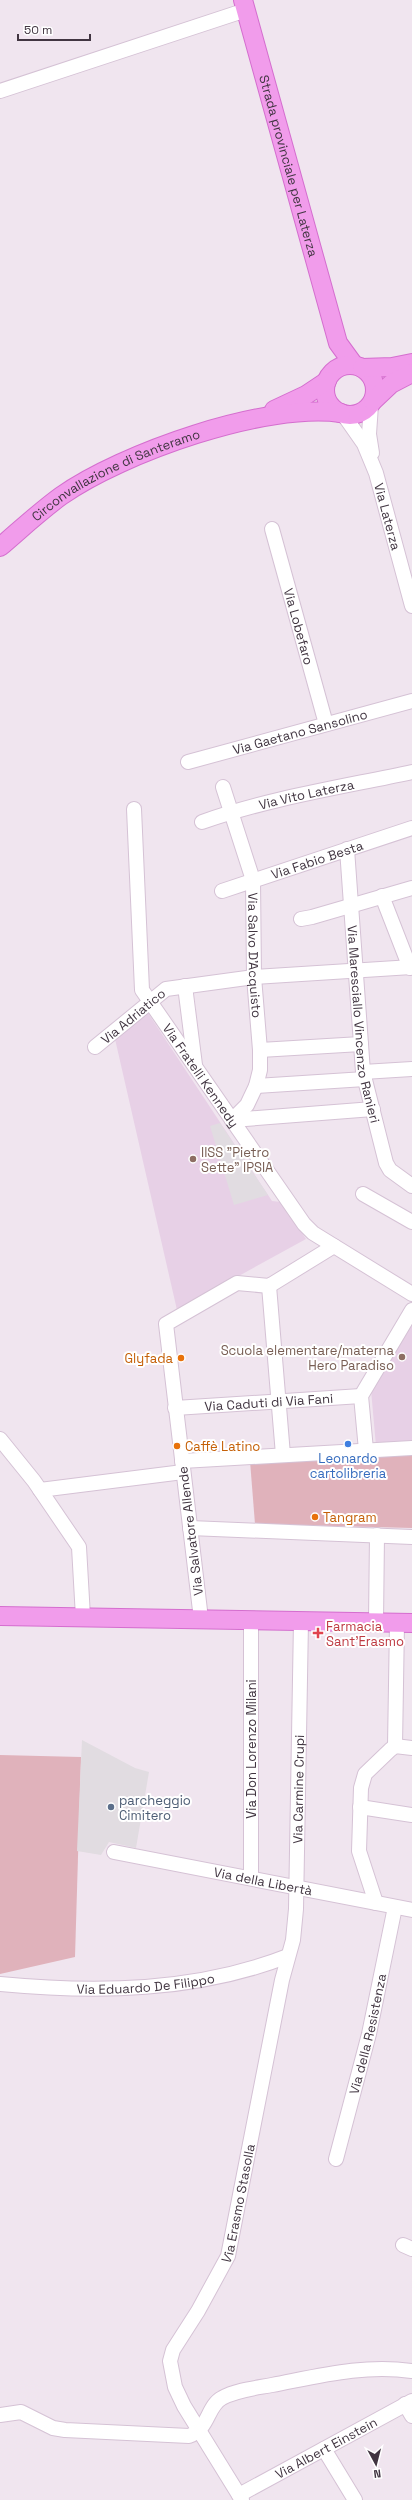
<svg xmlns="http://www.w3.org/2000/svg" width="412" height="2500" font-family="'Space Grotesk',sans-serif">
<rect width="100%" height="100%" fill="#f0e5ef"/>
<!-- education -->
<g fill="#e7d0e6">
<polygon points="148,1013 272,1201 281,1202 306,1239 177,1310 115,1039"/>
<polygon points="412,1325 412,1444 376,1446 371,1390"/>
</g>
<!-- green -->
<g fill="#e0b2bb">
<polygon points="412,1455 412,1528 255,1524 250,1461"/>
<polygon points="0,1755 81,1757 75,1957 0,1974"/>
</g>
<!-- parking -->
<g fill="#e1dce1">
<polygon points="220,1123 268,1195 234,1205 210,1126"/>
<polygon points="82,1740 135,1768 149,1772 136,1848 109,1842 101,1855 77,1851"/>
</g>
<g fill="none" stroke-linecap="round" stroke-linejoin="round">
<!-- minor casing -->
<g stroke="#d5c2d5" stroke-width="16">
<g id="minor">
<polyline points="0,91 246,10"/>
<polyline points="371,405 369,434 372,453"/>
<path id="s1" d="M343,414L364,444L376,473L412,606"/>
<path id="s2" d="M272,529L326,724"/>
<path id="s3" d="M188,762L412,701"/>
<path id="s4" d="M223,787L253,880L254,977L260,1050V1070L256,1086L247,1105L232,1120"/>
<path id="s5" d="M134,809L142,990L304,1224L313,1233L412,1294"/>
<path id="s6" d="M202,822C270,798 342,787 412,772"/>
<path id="s7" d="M347,849L363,1072L386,1163L390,1170L412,1186"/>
<path id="s8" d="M222,891L412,828"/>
<polyline points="382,896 410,968"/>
<polyline points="301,919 312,917 412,888"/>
<polyline points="185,986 195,1065"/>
<path id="s9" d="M95,1047L166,989L254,977L412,967"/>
<polyline points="260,1050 361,1044"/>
<polyline points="363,1072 412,1069"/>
<polyline points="256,1086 365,1079"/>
<polyline points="232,1120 373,1109"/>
<polyline points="363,1194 412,1222"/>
<polyline points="269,1286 283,1455"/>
<path id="s10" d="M175,1408L361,1396"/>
<polyline points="0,1439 34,1481 79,1547 83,1617"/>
<polyline points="366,1450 361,1396 412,1310"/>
<polyline points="182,1461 412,1448"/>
<polyline points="40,1490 183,1472"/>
<polyline points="190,1528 412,1537"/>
<polyline points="201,1619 166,1324 237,1283 269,1286 334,1246"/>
<polyline points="251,1619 251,1878"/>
<polyline points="376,1622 377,1535"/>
<polyline points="395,1746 397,1623"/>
<polyline points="360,1807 412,1815"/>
<path id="s11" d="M114,1852L412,1910"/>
<polyline points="376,1903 359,1851 361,1788 365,1774 390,1750 395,1746 412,1748"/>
<path id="s12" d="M0,1984C96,1993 196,1992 288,1956"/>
<path id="s13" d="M336,2159L369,2034L395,1907"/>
<polyline points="403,2245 412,2249"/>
<polyline points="405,2404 412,2416"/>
<path d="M0,2415L21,2412L53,2428L65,2430L189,2436C209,2429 207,2406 222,2398C236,2390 256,2388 272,2385C319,2376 364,2364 412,2371"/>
<polyline points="324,2449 355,2500"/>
<path id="s14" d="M239,2495L412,2401"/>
<path id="s15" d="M242,2500L184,2406L175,2387L170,2361L173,2350L198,2311L228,2256L282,1980L293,1940L296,1909L301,1621"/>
</g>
</g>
<!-- major casing -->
<g stroke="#d46ece" stroke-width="20">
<g id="major">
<path id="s16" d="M243,0L338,343L354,365"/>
<circle cx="350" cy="390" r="25"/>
<polyline points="362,368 392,367 412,363"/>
<polyline points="373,401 391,384 412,373"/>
<polyline points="274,410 306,395 327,381"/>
<path id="s17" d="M0,547C20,530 39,512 61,496C122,453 266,402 341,413"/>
<polyline points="0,1616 412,1623"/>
</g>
</g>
<!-- minor -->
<use href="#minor" stroke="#fff" stroke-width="14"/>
<!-- major -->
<use href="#major" stroke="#f19ceb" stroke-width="18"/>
</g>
<!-- markers -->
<g fill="#8d6e63" stroke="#fff" stroke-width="1.5">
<circle cx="193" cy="1159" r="4"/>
<circle cx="402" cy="1357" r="4"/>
</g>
<g fill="#e8710a" stroke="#fff" stroke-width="1.5">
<circle cx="181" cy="1358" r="4"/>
<circle cx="177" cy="1446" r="4"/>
<circle cx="315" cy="1517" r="4"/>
</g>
<circle fill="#3f7fe0" stroke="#fff" stroke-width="1.5" cx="348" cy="1444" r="4"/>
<path fill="#e0444e" stroke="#fff" stroke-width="1.5" d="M316 1627h4v4h4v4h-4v4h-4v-4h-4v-4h4z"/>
<circle fill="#5c6f8a" stroke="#fff" stroke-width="1.5" cx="111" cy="1807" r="4"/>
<g text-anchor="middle" stroke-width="4" stroke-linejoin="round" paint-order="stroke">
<!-- street labels -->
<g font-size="13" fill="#413541" stroke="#fff">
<text dy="5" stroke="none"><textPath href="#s16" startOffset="172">Strada provinciale per Laterza</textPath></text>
<text dy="5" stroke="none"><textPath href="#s17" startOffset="138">Circonvallazione di Santeramo</textPath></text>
<text dy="5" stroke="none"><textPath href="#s1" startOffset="113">Via Laterza</textPath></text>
<text dy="5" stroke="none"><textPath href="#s2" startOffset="101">Via Lobefaro</textPath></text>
<text dy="5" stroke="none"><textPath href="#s3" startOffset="116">Via Gaetano Sansolino</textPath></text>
<text dy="5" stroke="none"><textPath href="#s6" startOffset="108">Via Vito Laterza</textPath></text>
<text dy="5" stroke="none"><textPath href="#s8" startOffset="100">Via Fabio Besta</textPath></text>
<text dy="5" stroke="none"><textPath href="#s4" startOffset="173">Via Salvo D'Acquisto</textPath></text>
<text dy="5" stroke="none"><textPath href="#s9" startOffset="49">Via Adriatico</textPath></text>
<text dy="5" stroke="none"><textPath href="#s7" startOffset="176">Via Maresciallo Vincenzo Ranieri</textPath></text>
<text dy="5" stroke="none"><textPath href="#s5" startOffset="285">Via Fratelli Kennedy</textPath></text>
<text dy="5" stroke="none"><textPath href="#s10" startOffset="94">Via Caduti di Via Fani</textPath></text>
<text transform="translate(190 1531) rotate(-97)" y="5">Via Salvatore Allende</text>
<text transform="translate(251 1749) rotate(-90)" y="5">Via Don Lorenzo Milani</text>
<text dy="5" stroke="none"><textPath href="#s15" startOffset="752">Via Carmine Crupi</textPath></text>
<text dy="5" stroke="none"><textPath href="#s11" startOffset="152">Via della Libertà</textPath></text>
<text dy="5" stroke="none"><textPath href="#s12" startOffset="146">Via Eduardo De Filippo</textPath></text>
<text dy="5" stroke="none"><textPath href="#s13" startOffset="129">Via della Resistenza</textPath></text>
<text dy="5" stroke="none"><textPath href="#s15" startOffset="332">Via Erasmo Stasolla</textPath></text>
<text dy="5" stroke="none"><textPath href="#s14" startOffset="99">Via Albert Einstein</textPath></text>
</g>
<!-- education labels -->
<g font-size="13" fill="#785e54" stroke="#fff" text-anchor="start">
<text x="201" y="1157">IISS "Pietro<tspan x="201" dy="15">Sette" IPSIA</tspan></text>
<text x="394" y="1355" text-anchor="end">Scuola elementare/materna<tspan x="394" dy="15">Hero Paradiso</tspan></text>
</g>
<!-- food labels -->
<g font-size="13" fill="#c56008" stroke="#fff" text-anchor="start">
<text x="173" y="1363" text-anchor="end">Glyfada</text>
<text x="185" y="1451">Caffè Latino</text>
<text x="323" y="1522">Tangram</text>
</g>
<!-- shop labels -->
<g font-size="13" fill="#366cbe" stroke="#fff">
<text x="348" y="1463">Leonardo<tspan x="348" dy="15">cartolibreria</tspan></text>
</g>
<!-- health labels -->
<g font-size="13" fill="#be3a42" stroke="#fff" text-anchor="start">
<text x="326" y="1631">Farmacia<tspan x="326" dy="15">Sant'Erasmo</tspan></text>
</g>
<!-- service labels -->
<g font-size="13" fill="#4e5e75" stroke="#fff" text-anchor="start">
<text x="119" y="1805">parcheggio<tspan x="119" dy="15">Cimitero</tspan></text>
</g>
</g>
<!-- north arrow -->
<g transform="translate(376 2464) rotate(173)" stroke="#ffffff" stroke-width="3" paint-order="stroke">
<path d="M0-3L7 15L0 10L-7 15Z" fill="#413541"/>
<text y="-6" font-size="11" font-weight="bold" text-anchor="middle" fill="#413541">N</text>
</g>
<!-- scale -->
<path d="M18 34v6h72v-6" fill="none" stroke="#413541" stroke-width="2"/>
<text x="24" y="34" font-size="12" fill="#413541" stroke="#ffffff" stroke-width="3" paint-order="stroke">50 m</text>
</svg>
